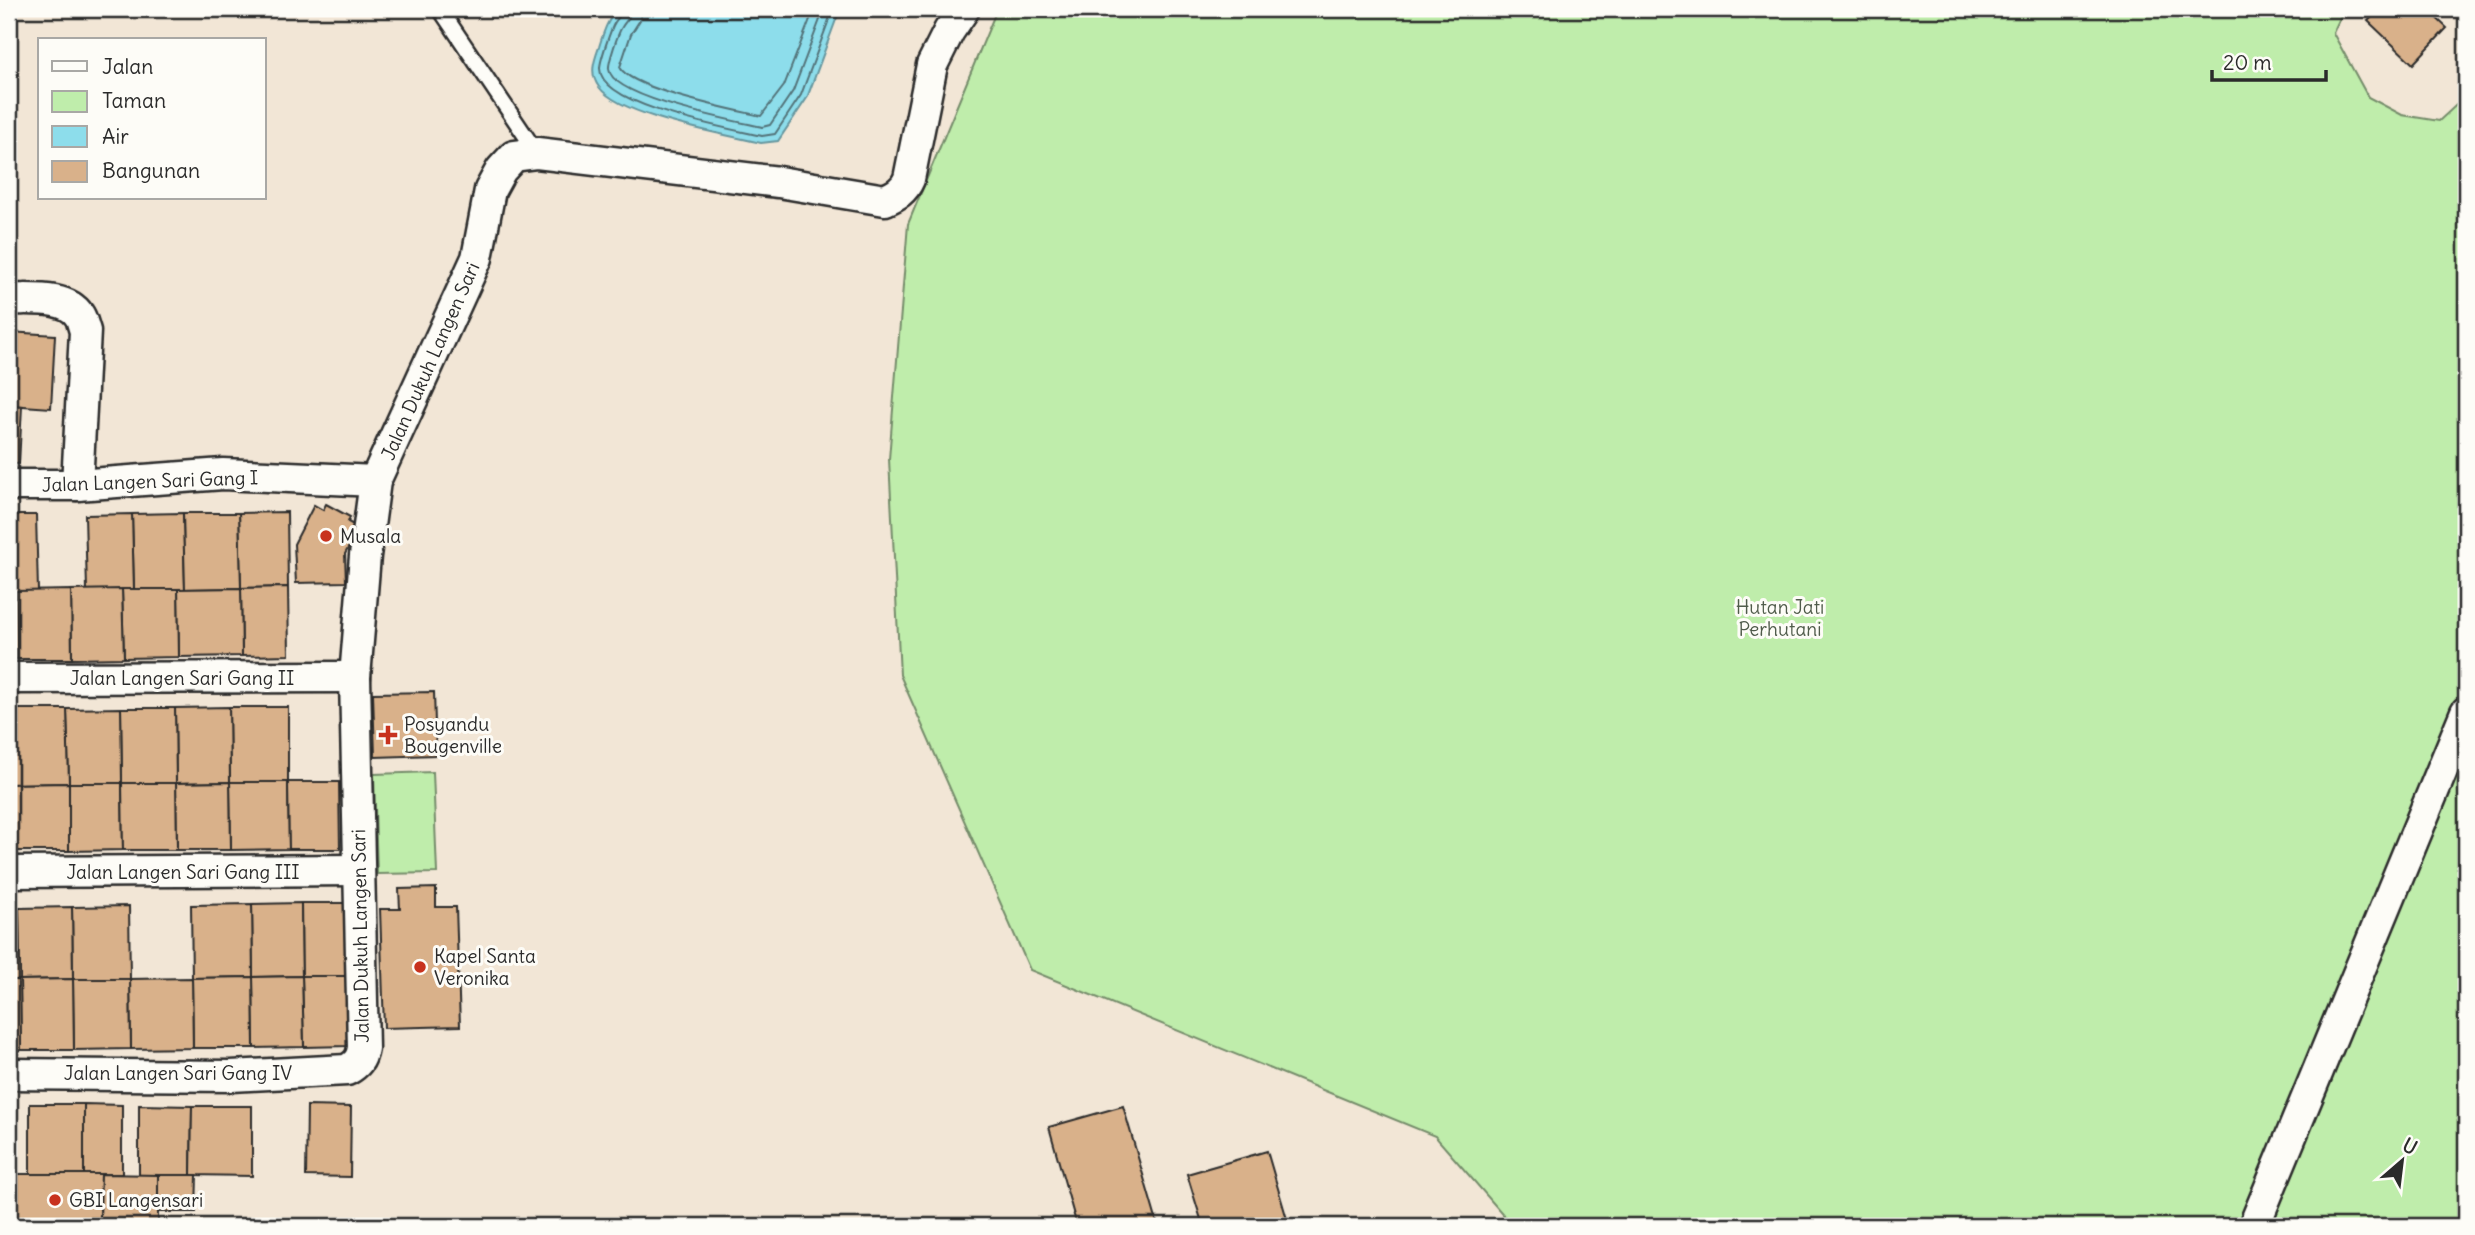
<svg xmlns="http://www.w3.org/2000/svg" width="2475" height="1235" font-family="Delius,sans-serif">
<rect width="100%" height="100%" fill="#f2e6d6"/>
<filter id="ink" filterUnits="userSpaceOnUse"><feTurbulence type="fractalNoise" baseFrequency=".0143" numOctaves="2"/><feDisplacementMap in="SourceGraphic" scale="14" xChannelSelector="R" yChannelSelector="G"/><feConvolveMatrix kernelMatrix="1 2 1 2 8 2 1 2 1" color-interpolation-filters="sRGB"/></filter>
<g filter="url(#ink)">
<!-- green -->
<g fill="#bfedab" stroke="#758c6b" stroke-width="2">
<polygon points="997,9 2344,9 2333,33 2368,97 2402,115 2439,121 2466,96 2466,1226 1513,1226 1435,1136 1030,970 900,675 889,459 908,224"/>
<polygon points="433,772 437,873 377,874 374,774"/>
</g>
<!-- water -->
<path fill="#8dddeb" stroke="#66969e" stroke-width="2" d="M618,9H840L807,98L778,141L761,143C724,134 621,117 599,87C589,74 594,61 599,47C604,31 607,20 618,9Z"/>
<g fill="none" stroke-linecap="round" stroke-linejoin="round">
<!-- shore -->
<g stroke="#527278" stroke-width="2">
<path d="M622,9C622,16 619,16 615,22C611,28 600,61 600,68C599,106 731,129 762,136L775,134L801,95L833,9"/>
<path d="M631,9C631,18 626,20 622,27C618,33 608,63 609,69C611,98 736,121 762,127L770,125L793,91L824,9"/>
<path d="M642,9L640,20L631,34L620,67C629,89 735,110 761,116L784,86L814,9"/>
</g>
</g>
<!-- building -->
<g fill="#d9b18a" stroke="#2b2b2b" stroke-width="2">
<polygon points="2380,9 2427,9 2447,28 2413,64 2368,21"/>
<polygon points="9,332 55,335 51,408 9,405"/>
<polygon points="9,405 22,406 19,464 9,463"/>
<polygon points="326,504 350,517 348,522 359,528 345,554 346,582 296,583 294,544 314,505 323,510"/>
<polygon points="287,512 288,587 241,588 239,513"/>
<polygon points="183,513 185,589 134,590 132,514"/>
<polygon points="183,513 239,513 241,588 185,589"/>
<polygon points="132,514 134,590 87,590 85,515"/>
<polygon points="9,515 36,515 38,591 9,591"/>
<polygon points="288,587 289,655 242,656 241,588"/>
<polygon points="241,588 242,656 179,657 178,589"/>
<polygon points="122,589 178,589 179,657 124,658"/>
<polygon points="122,589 124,658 72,659 71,590"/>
<polygon points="71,590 72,659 17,659 16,591"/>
<polygon points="9,591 16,591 17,659 9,659"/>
<polygon points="434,692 436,755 375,757 373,693"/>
<polygon points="229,707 288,707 288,782 230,782"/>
<polygon points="229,707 230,782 176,783 175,708"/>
<polygon points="121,708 175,708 176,783 122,783"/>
<polygon points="121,708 122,783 69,783 67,709"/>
<polygon points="9,709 67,709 69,783 9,784"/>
<polygon points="230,782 288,782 289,849 231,850"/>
<polygon points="230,782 231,850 177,850 176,783"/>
<polygon points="288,782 339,782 340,849 289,849"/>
<polygon points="69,783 122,783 123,850 69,851"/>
<polygon points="69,783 69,851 9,851 9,784"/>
<polygon points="122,783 176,783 177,850 123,850"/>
<polygon points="436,888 436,907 456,907 460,1026 384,1028 380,909 400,909 399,889"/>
<polygon points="301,903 302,976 253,977 252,904"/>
<polygon points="301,903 345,903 346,976 302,976"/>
<polygon points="252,904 253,977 192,978 191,905"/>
<polygon points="129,906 130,979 73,979 72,907"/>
<polygon points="72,907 73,979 20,980 19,908"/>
<polygon points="9,908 19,908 20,980 9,980"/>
<polygon points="302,976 346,976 348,1046 304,1047"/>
<polygon points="302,976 304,1047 254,1048 253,977"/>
<polygon points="253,977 254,1048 193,1048 192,978"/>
<polygon points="192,978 193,1048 131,1049 130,979"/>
<polygon points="73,979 130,979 131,1049 74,1050"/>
<polygon points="73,979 74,1050 21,1050 20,980"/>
<polygon points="9,980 20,980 21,1050 9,1051"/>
<rect x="30" y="1104" width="54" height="70"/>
<polygon points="84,1104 122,1105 122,1174 84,1174"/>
<polygon points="139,1105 192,1106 191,1175 139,1175"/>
<polygon points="192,1106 252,1106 252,1176 191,1175"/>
<polygon points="307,1106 351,1107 350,1177 306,1176"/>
<polygon points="1123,1106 1158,1226 1077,1226 1049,1127"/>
<polygon points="1267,1151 1289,1226 1203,1226 1187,1174"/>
<polygon points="9,1174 101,1174 100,1226 9,1226"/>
<polygon points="101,1174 158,1175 158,1226 100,1226"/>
<polygon points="158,1175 197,1175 196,1212 158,1212"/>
</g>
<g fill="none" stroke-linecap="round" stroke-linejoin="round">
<!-- lane casing -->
<g stroke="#2b2b2b" stroke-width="19">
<polyline id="lane" points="440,9 537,153"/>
</g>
<!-- street casing -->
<g stroke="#2b2b2b" stroke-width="35">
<g id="street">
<path d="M9,299C30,300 66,295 79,315C82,319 83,326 85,331L77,485"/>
<polyline points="9,485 77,485 223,474 375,481"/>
<polyline points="9,678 355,677"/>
<polyline points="9,872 358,870"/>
<path d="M9,1074L231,1076L347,1070C357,1064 361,1060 363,1048L355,677L365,556L375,481L477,258L490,190L501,170L514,156L537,153L779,182L885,200C896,195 904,191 909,179L932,65L949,31L964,9"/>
<polyline points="2254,1226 2466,712"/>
</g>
</g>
<!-- lane -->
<use href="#lane" stroke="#fdfcf7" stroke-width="14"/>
<!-- street -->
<use href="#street" stroke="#fdfcf7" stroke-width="30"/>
</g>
</g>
<!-- markers -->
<g fill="#c8321e" stroke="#fdfcf7" stroke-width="2.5">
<circle cx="326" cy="536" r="7"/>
<path d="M384.5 724.5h7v7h7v7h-7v7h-7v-7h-7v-7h7z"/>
<circle cx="420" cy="967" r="7"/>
<circle cx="55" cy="1200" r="7"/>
</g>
<g text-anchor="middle" stroke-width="6" stroke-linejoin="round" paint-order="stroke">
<!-- street labels -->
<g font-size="19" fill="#2b2b2b" stroke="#fdfcf7">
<text transform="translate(430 361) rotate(-66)" y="7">Jalan Dukuh Langen Sari</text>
<text transform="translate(150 481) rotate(-2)" y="7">Jalan Langen Sari Gang I</text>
<text x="182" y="685">Jalan Langen Sari Gang II</text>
<text x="183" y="879">Jalan Langen Sari Gang III</text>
<text transform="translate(360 936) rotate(-91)" y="7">Jalan Dukuh Langen Sari</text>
<text x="178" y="1080">Jalan Langen Sari Gang IV</text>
</g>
<!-- poi labels -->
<g font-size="19" fill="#2b2b2b" stroke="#fdfcf7" text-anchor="start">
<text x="340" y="543">Musala</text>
<text x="404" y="731">Posyandu<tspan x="404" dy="22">Bougenville</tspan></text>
<text x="434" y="963">Kapel Santa<tspan x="434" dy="22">Veronika</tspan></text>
<text x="69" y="1207">GBI Langensari</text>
</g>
<!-- park labels -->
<g font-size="19" fill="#505c4b" stroke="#fdfcf7">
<text x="1780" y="614">Hutan Jati<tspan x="1780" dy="22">Perhutani</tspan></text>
</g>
</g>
<!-- margin -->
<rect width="2475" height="1235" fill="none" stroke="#fdfcf7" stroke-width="35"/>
<rect x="18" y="18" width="2440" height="1200" fill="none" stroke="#2b2b2b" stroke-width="2.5" filter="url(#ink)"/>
<!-- legend -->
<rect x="38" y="38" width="228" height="161" fill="#fdfcf7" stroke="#a9a8a5" stroke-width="2"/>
<rect x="52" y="61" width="35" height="10" fill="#fdfcf7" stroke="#a9a8a5" stroke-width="2"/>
<text x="102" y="74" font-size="21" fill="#2b2b2b">Jalan</text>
<rect x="52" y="91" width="35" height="21" fill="#bfedab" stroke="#a9a8a5" stroke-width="2"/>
<text x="102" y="108" font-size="21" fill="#2b2b2b">Taman</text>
<rect x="52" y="126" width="35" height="21" fill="#8dddeb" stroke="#a9a8a5" stroke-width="2"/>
<text x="102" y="144" font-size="21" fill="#2b2b2b">Air</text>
<rect x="52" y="161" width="35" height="21" fill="#d9b18a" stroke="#a9a8a5" stroke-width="2"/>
<text x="102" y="178" font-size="21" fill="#2b2b2b">Bangunan</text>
<!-- north arrow -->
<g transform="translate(2402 1161) rotate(28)" stroke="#fdfcf7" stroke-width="5" paint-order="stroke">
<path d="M0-5L12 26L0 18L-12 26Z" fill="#2b2b2b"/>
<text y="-10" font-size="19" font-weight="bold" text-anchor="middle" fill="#2b2b2b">U</text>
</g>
<!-- scale -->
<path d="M2212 70v10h114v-10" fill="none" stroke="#2b2b2b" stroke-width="3.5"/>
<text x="2223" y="70" font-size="21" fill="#2b2b2b" stroke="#fdfcf7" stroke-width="5" paint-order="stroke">20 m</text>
</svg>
